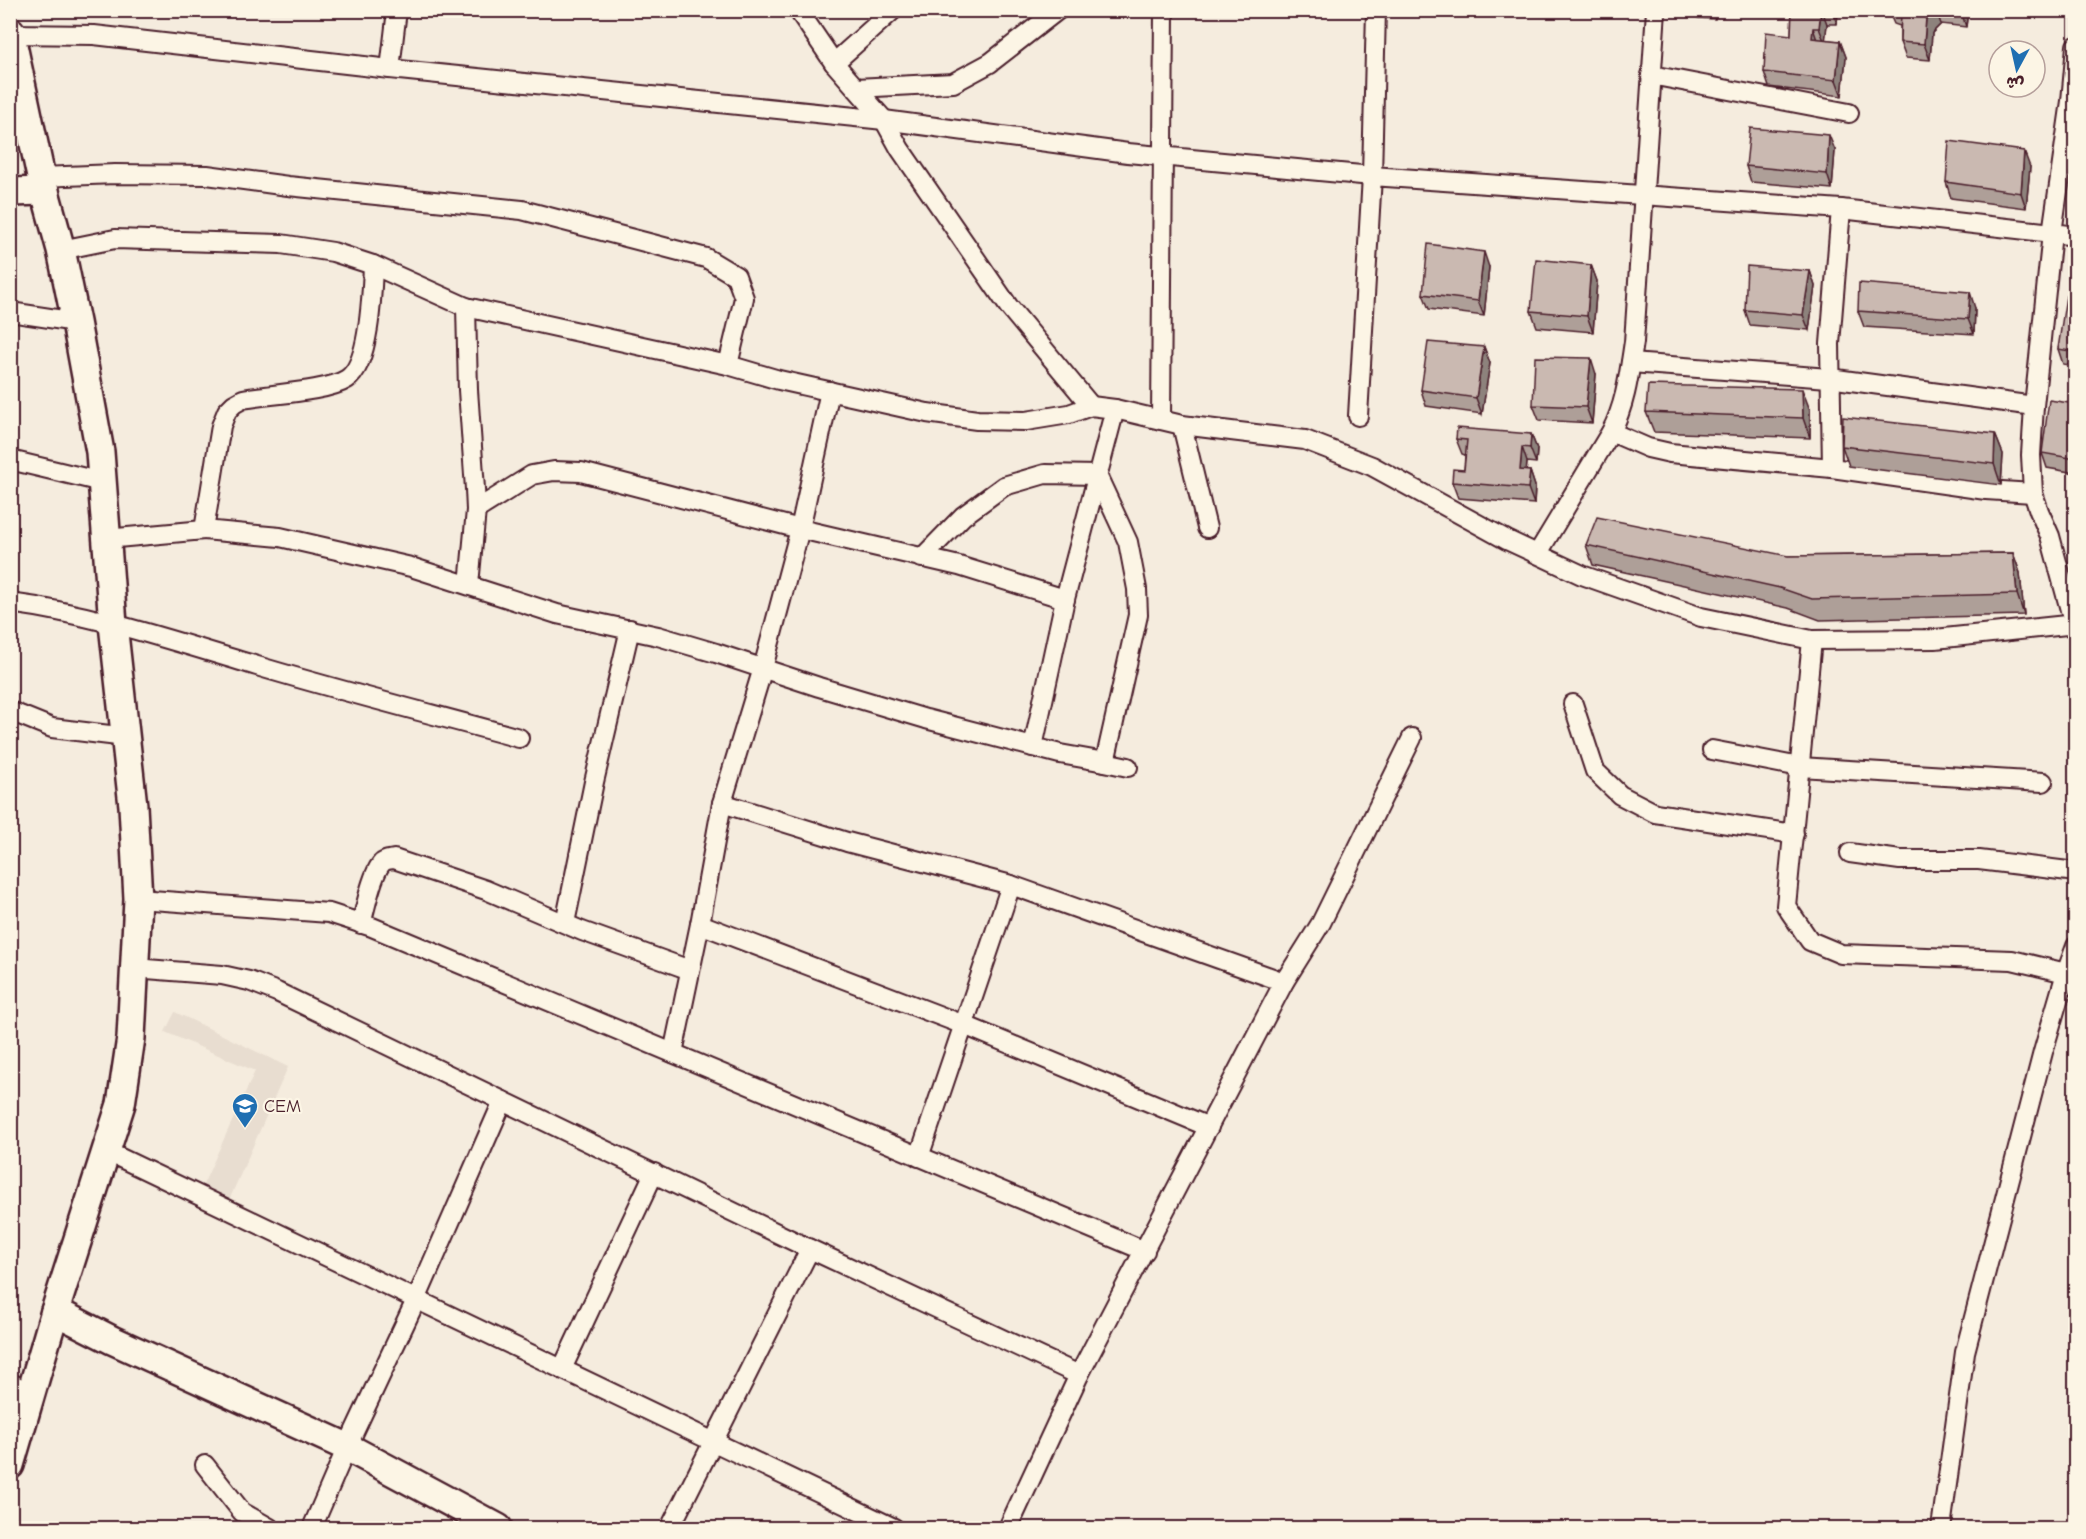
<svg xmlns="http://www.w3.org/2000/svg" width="2086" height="1539" font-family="'Comic Neue','Playpen Sans Arabic',sans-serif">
<rect width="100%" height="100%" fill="#f5ecde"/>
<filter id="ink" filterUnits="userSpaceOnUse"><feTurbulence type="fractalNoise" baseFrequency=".0167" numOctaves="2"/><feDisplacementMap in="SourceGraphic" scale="12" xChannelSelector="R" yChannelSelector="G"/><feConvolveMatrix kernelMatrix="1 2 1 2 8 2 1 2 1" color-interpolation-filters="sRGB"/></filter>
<g filter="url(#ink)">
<!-- built -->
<polygon fill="#e8ddd0" points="175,1012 288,1067 230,1198 202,1187 255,1071 165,1032"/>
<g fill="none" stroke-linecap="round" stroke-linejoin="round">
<!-- street casing -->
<g stroke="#4a1f2b" stroke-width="22">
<g id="street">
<polyline points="798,10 834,63 884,120 900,149 1009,307 1091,406"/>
<polyline points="10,34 94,35 390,69 884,120 1128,153 1372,176 1376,10"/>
<polyline points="2076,46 2071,101 2052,233 2076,236"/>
<polyline points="834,63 893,10"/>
<polyline points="390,69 397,10"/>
<polyline points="1651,75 1849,113"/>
<polyline points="856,88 953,83 990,63 1058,10"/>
<polyline points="41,177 115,174 207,175 288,186 522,210 706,258 736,276 744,298 728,365 466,307 373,265 333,252 281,244 115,239 61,250"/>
<polyline points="1841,209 1830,344 1832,468 1986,490 2033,493"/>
<path d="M373,265C372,291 370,364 347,379C327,392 269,394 243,399L234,404L227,411L221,426L204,530L280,537L411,567L557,614L658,636L716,653L819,687L926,719L1060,754L1105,762L1138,615L1137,589L1128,542L1097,475L1045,474L1004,486L963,516L922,558"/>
<polyline points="466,307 468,390 475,489 476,510 469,585"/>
<polyline points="10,312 76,322"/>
<polyline points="1631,363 1829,378 2034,406"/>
<polyline points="728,365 779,380 927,413 977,420 1026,421 1069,414 1091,406 1115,409 1182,425 1305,440 1372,466 1507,540 1582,575 1701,617 1812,640 1935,639 2076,624"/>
<polyline points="1358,416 1372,176 1841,209 2052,233 2034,406 2031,455 2033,493 2039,511 2050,536 2074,625"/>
<polyline points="1161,420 1164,10"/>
<polyline points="1182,425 1207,528"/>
<polyline points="1611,432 1648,448 1670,453 1832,468"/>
<polyline points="10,460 102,482"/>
<polyline points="476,510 532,475 554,471 581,472 800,529 959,566 1065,599"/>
<polyline points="106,539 204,530"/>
<path d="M1538,553L1611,432C1626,403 1629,374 1634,342L1656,10"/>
<path d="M10,603C94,614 176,642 257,666C344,692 432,714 519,738"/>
<polyline points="1812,640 1786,906 1810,941 1841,954 2012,960 2066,973"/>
<polyline points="1573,704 1595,771 1620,795 1655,813 1794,834"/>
<polyline points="10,711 52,728 126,737"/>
<polyline points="1033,747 1065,599 1115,409"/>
<polyline points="1712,750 1800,767 2043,782"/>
<polyline points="1105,762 1128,767"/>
<polyline points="722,803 847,842 1011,885 1284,982"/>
<polyline points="1850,853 1900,860 1979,860 2076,872"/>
<polyline points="138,899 329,913 372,927 1145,1251"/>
<polyline points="565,923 594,782 630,629"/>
<path d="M361,924C366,907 371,877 381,864C384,860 389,860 394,859L486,890L582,931L690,970"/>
<polyline points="700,924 964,1025 1209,1127"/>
<polyline points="134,968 222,975 249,981 277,992 810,1249 1079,1375"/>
<polyline points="673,1053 700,924 722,803 763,668 800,529 830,391"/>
<polyline points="106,1151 894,1528"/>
<polyline points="919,1157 1011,885"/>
<polyline points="562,1369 654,1173"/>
<polyline points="10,1382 30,1395"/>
<polyline points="205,1465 242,1512 270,1528"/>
<polyline points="312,1528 347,1447 416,1300 503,1101"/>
<polyline points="670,1528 810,1249"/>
<polyline points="1008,1528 1079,1375 1284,982 1321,923 1412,738"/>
<polyline points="1941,1528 1965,1352 2043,1052 2066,973 2076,946"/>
</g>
</g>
<!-- secondary casing -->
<g stroke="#4a1f2b" stroke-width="32">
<g id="secondary">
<polyline points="10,31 41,177 61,250 76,322 100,452 113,624 133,806 138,899 131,1038 121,1104 55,1311 10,1465"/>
<polyline points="10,192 45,191"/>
<polyline points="55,1311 112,1340 347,1447 498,1528"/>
</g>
</g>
<!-- street -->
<use href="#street" stroke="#fcf5e5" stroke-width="18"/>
<!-- secondary -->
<use href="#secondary" stroke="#fcf5e5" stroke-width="27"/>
</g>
<!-- wall -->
<g fill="#ae9f98" stroke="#4a1f2b" stroke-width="1.5">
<polygon points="1695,10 1716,10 1715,19 1698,18"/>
<polygon points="1772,10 1838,10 1837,24 1827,24 1825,40 1840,41 1846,57 1842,96 1769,87 1764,72 1791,35 1792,12"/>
<polygon points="1888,10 1968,10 1966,27 1941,24 1932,33 1930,60 1906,58 1900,42 1900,26 1894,24"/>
<polygon points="1835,150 1832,189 1751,182 1746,166"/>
<polygon points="2030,167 2026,208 1951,198 1946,182"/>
<polygon points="1591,265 1597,281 1593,332 1537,327 1531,311"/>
<polygon points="1489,267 1484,316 1429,309 1423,294"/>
<polygon points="1810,271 1815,286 1809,330 1750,325 1745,310"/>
<polygon points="2076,298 2076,366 2063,364 2058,349"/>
<polygon points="1975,308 1974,334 1864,327 1858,311"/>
<polygon points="1484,347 1490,363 1482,414 1426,406 1421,390"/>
<polygon points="1596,374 1592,423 1539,420 1533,405"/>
<polygon points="2076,404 2076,473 2047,468 2042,453"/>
<polygon points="1810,410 1810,438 1654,432 1646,412"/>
<polygon points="1531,434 1537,449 1536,463 1527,462 1526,471 1530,471 1535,486 1534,504 1458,498 1452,482 1464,470 1465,455 1462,454 1456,439"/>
<polygon points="1995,434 2003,454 2001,485 1849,466 1842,446"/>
<polygon points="1586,545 1788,556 2013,553 2020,573 2024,615 1820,620 1788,608 1593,565"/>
</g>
<!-- shaded-wall -->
<g fill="#8d827c" stroke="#4a1f2b" stroke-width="1.5">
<polygon points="1712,10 1716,10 1715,19"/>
<polygon points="1821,10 1822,10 1827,24 1825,43 1819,28"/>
<polygon points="1832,10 1838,10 1837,24"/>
<polygon points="1934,10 1936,10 1941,24 1932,33 1930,60 1924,44 1926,18"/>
<polygon points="1961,10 1968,10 1966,27 1961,11"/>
<polygon points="1813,28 1818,43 1812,38"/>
<polygon points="1840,41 1846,57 1842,96 1836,80"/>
<polygon points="1829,135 1835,150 1832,189 1827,174"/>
<polygon points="2024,151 2030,167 2026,208 2021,193"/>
<polygon points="1484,252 1489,267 1484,316 1478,301"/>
<polygon points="1591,265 1597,281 1593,332 1587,316"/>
<polygon points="1810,271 1815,286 1809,330 1803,315"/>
<polygon points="1970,292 1975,308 1974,334 1968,319"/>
<polygon points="1484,347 1490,363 1482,414 1476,398"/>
<polygon points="1591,358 1596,374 1592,423 1586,407"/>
<polygon points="1802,389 1810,410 1810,438 1803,418"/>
<polygon points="1531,434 1537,449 1536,463 1530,448"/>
<polygon points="1995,434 2003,454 2001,485 1994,464"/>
<polygon points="1522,447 1527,462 1525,486 1520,470"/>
<polygon points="1530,471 1535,486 1534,504 1528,488"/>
<polygon points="2013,553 2020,573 2024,615 2017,594"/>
</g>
<!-- building -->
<g fill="#cab9b1" stroke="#4a1f2b" stroke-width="1.5">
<polygon points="1792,10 1821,10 1819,28 1813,28 1812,38 1840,41 1836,80 1764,72 1766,32 1791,35"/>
<polygon points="1896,10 1934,10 1926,18 1924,44 1900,42 1901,11"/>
<polygon points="1750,128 1829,135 1827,174 1746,166"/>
<polygon points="1949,141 2024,151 2021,193 1946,182"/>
<polygon points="1428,244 1484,252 1478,301 1423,294"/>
<polygon points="1536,259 1591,265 1587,316 1531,311"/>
<polygon points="1747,266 1810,271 1803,315 1745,310"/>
<polygon points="1859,283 1970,292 1968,319 1858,311"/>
<polygon points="2066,296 2076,298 2076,352 2058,349"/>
<polygon points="1428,342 1484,347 1476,398 1421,390"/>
<polygon points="1535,357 1591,358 1586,407 1533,405"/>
<polygon points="1648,385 1802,389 1803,418 1646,412"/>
<polygon points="2049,400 2076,404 2076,459 2042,453"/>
<polygon points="1843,417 1995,434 1994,464 1842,446"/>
<polygon points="1457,428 1531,434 1530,448 1522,447 1520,470 1530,471 1528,488 1452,482 1453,469 1464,470 1467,440 1456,439"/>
<polygon points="1597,517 1788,556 2013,553 2017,594 1812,599 1780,588 1586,545"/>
</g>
</g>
<!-- icons -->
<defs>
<g id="school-pin" transform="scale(1.35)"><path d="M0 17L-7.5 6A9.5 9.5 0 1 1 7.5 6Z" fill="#1f6fb2" stroke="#fcf5e5"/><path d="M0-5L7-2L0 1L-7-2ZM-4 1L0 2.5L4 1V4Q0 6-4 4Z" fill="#fff"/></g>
</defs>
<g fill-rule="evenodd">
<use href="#school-pin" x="245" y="1106"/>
</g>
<g text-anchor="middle" stroke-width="4.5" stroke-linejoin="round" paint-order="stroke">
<!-- poi labels -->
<g font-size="18" fill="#4a1f2b" stroke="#fcf5e5" text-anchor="start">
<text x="264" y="1112">CEM</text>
</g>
</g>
<!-- margin -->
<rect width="2086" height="1539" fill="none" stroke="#fcf5e5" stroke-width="36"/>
<rect x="18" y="18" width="2050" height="1503" fill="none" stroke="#4a1f2b" stroke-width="2" filter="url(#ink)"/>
<!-- north arrow -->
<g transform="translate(2017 69) rotate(188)"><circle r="28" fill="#fcf5e5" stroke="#b59f9b" stroke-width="1.5"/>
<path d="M0-4.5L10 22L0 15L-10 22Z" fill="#1f6fb2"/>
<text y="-9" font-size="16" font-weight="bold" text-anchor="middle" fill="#4a1f2b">ش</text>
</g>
</svg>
